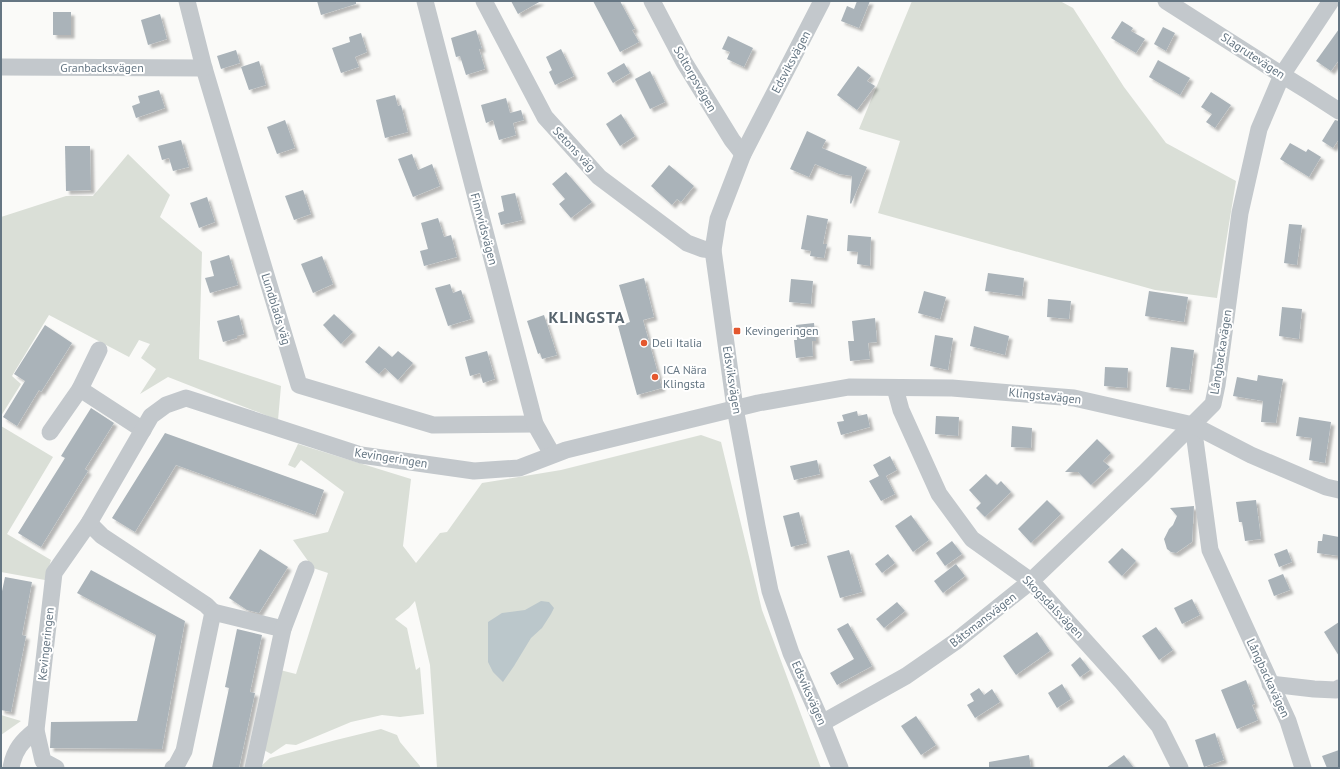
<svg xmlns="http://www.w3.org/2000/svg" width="1340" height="769" font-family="'PT Sans',sans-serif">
<defs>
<filter id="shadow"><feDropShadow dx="3.5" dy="3.5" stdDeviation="1" flood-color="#0004"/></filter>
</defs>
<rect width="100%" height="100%" fill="#fafaf8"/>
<!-- green -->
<g fill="#dadfd7">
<polygon points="912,1 1060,1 1073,8 1124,87 1166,143 1236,181 1217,298 1155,290 878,213 900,141 859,129"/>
<polygon points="128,154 170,195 160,217 202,252 199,359 281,386 278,420 168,377 140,394 156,369 141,358 150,344 139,340 129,357 49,315 12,376 21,384 1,416 1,217 66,196 93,196"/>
<polygon points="1,426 53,457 7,534 51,560 45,580 1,572"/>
<polygon points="701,435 721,442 762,610 821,768 437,768 430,665 415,601 409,608 395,619 407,628 416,670 420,667 424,714 400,717 382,715 351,722 296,745 286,744 271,754 262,749 280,670 296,674 328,573 313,568 293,540 328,532 344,492 301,460 295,468 288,465 298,444 411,479 403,546 416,563 440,533 447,532 482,483 561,470"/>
<polygon points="1,715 21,721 1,735"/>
<polygon points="381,729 397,735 400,742 420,766 420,768 259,768 270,758 336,740"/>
</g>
<!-- water -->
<polygon fill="#bbc7cb" points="541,601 549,602 554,608 551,614 542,628 531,638 514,666 503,682 493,672 488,662 488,622 502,613 525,610"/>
<!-- building -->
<g fill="#aab3b9" filter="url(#shadow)">
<polygon points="317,1 356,1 356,4 321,15"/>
<polygon points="511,1 541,1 518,14"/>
<polygon points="593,1 620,1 635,29 632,30 639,42 620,52"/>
<polygon points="857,1 870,1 859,28 841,21 847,6 854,9"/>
<rect x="53" y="12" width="18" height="23"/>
<polygon points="160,14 167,39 148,45 141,20"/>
<polygon points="1122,21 1133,28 1131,31 1145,39 1136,53 1111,38"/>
<polygon points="1163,27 1175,33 1166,51 1154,44"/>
<polygon points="1339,29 1339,60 1331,71 1316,61"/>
<polygon points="476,30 482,49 479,49 485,69 466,75 460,56 456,57 451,38"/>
<polygon points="361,33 367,52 355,57 359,67 341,73 332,48 350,42 349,37"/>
<polygon points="728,36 753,48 744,67 727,59 730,52 722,49"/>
<polygon points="561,49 574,76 555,85 549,72 552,70 546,57"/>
<polygon points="236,50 240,63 221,69 217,56"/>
<polygon points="1158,60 1190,78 1180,95 1149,77"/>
<polygon points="259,61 266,85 249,90 241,67"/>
<polygon points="624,63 630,73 613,83 607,73"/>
<polygon points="858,66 871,76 867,81 875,86 857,110 837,95"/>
<polygon points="650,71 665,102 650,109 635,79"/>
<polygon points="159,90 165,108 136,118 132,106 140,103 138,96"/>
<polygon points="1211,92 1231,105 1215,128 1206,122 1212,114 1201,107"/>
<polygon points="395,95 398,106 401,105 408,132 385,138 376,100"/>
<polygon points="506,98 510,113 521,110 524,120 513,123 516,135 499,140 493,120 486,123 481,105"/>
<polygon points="621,114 635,136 620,146 606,124"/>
<polygon points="285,120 295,148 277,154 267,127"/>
<polygon points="1335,120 1339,121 1339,139 1333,148 1322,141"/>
<polygon points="807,131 826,140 822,148 867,167 851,204 850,203 852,176 839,174 815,164 809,177 790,169"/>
<polygon points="181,140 189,167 173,171 169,158 162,160 158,146"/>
<polygon points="1290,143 1306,152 1308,149 1321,157 1309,177 1280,159"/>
<polygon points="65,146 90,146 91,190 66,191"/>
<polygon points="412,154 418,170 432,164 440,186 413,197 398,159"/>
<polygon points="669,165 694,186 681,202 677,199 672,205 651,186"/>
<polygon points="566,172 592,202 571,218 559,204 565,199 552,184"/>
<polygon points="303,190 311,214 294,220 285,196"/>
<polygon points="515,193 522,220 501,225 498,213 504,211 501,196"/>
<polygon points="207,197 215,222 199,228 190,203"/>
<polygon points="807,215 828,219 823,244 827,244 824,258 810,256 811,251 801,249"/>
<polygon points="438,218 444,237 451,235 457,257 424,266 420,251 428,249 421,223"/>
<polygon points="1289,224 1302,225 1297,265 1284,263"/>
<polygon points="848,235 871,237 870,266 857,264 858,252 847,251"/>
<polygon points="229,255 238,285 210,293 205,278 214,276 210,261"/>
<polygon points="322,256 333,284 313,293 301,264"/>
<polygon points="988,273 1024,278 1022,296 985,291"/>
<polygon points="644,278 654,317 643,320 662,388 637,395 618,326 630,322 619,285"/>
<polygon points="791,279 813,281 811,304 789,302"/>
<polygon points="450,284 453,293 461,290 471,319 448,326 435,288"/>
<polygon points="924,291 946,297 940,319 918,313"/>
<polygon points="1149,291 1188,297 1184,322 1145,316"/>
<polygon points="1048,299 1071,301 1069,319 1047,317"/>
<polygon points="1282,307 1302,309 1299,339 1279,336"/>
<polygon points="334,314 353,332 341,344 323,325"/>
<polygon points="239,315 244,334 237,336 237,338 223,342 217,321"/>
<polygon points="544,315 557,355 542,359 540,353 538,354 527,321"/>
<polygon points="875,318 877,342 868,343 870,359 850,361 848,341 854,341 852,321"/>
<polygon points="814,323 816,341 812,341 813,356 796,358 794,340 797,340 796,325"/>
<polygon points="45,325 72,343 41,392 39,390 17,426 3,417 25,381 14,374"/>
<polygon points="974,326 1009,336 1005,355 970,346"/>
<polygon points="935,335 953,338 948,370 930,366"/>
<polygon points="379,346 392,357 398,351 413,363 398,380 385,368 379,374 365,362"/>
<polygon points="1171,347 1194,350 1189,390 1166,387"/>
<polygon points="487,351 495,379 483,383 480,373 470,376 465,357"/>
<polygon points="1105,367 1128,368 1127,388 1104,386"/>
<polygon points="1258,375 1283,379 1276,423 1261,422 1263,401 1233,396 1237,377 1257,381"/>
<polygon points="91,408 114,423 85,469 88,471 41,547 18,533 65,458 61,456"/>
<polygon points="857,411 858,416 867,414 870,427 841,435 837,422 844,421 842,415"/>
<polygon points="936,416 959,417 958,436 935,434"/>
<polygon points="1299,417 1331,422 1325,463 1309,460 1312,438 1296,436"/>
<polygon points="1012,426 1032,428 1031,448 1011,447"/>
<polygon points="165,433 324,490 315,515 176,465 135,532 112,518"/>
<polygon points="1097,439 1111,453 1103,461 1110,467 1091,485 1078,472 1065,472"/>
<polygon points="890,456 897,470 886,476 895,494 881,501 869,481 879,476 873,465"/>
<polygon points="817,460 820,474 794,480 790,466"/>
<polygon points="986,474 997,485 1001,481 1011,492 985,517 976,508 981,503 969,490"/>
<polygon points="1047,500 1061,514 1031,543 1018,529"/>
<polygon points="1256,500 1261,539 1245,541 1242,522 1239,522 1236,502"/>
<polygon points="1194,506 1192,542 1176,553 1171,552 1167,549 1164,539 1169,529 1173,525 1177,516 1170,508"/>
<polygon points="799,512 807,543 791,547 783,516"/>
<polygon points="911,515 929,540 913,552 895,526"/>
<polygon points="1323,534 1339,537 1339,556 1317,553 1318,541 1322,541"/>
<polygon points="952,541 962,554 945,566 936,553"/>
<polygon points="1122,548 1136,561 1122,576 1108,562"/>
<polygon points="260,549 288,567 259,613 247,610 229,598"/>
<polygon points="1287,549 1292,562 1279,567 1274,554"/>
<polygon points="849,550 862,592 840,598 827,556"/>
<polygon points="888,554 895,563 882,573 875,564"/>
<polygon points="956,564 965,576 943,593 934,581"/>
<polygon points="91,570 185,621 162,749 50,748 51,722 137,721 156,635 77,593"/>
<polygon points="1283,574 1290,590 1274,596 1268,580"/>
<polygon points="5,577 32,582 22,635 26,636 11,712 1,710 1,596"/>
<polygon points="1192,599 1200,615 1182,624 1174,608"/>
<polygon points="897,602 905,611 884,628 876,619"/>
<polygon points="1339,622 1339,656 1324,632"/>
<polygon points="848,623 872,666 837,685 830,673 854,659 837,629"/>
<polygon points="1156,627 1173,650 1159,660 1142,636"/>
<polygon points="237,629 262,635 250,692 255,693 239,768 212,768 229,688 225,687"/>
<polygon points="1037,632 1050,651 1016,675 1003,656"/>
<polygon points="1080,657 1090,670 1080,677 1071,665"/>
<polygon points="1246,680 1255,704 1252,705 1258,720 1237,729 1221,690"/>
<polygon points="1062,684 1071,699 1057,708 1048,693"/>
<polygon points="979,688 984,695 992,689 1000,702 975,718 967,705 974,701 970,694"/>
<polygon points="916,716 936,745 921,755 901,726"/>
<polygon points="1215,733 1224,760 1204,767 1195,740"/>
<polygon points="1339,750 1339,768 1327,768 1322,756"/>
<polygon points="1029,755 1031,768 989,768 989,762"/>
<polygon points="1124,755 1134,768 1106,768"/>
</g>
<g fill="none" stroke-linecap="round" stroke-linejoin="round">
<!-- minor -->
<g stroke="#c3c8cc" stroke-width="17">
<polyline points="187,1 204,68 299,385 433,425 535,424"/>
<polyline points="425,1 535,424 552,454"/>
<polyline points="484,1 545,117 599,177 687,243 703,249 713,250"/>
<polyline points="652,1 684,62 732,140 743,154"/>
<polyline points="822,1 743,154 718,219 713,250 735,408 757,526 770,591 791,653 822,723 840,768"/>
<polyline points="1166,1 1282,75 1308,91 1339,111"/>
<polyline points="1,67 204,68"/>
<polyline points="895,388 901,410 939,494 972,539 1031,581 1122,682 1159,726 1180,768"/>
<polyline points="80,389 99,350"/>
<polyline points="1193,425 1210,550 1288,721 1303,768"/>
<polyline points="50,432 80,389 143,430"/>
<polyline points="89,523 102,536 206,605 213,612 184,751 176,766 173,768"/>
<polyline points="213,612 283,629"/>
<polyline points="1270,684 1314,689 1336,690 1339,688"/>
<polyline points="822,723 906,676 955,642 1031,581 1144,473 1213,404 1217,385 1240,213 1259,129 1282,75 1331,1"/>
<path d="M11,768C14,750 22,741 36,730"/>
<polyline points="56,768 43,761 36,730 54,573 89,523 151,416 166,405 186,398 361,455 474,471 519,468 566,450 758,403 849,387 952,388 1074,398 1193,425 1251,455 1326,487 1339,490"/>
<polyline points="253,768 283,629 306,569"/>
</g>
</g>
<!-- markers -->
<g fill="#e4572e" stroke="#fff" stroke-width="1.5">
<rect x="733" y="327" width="8" height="8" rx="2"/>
<circle cx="644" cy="343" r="4"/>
<circle cx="655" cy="377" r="4"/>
</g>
<g text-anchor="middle" stroke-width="4" stroke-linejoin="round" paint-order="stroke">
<!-- street labels -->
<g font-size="12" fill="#657683" stroke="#fff">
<text transform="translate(1253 56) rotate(33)" y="4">Slagrutevägen</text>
<text transform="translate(791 62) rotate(-62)" y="4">Edsviksvägen</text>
<text x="102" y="72">Granbacksvägen</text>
<text transform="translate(695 79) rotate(60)" y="4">Soltorpsvägen</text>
<text transform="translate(574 149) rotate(47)" y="4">Setons väg</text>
<text transform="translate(484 229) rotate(75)" y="4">Finnvidsvägen</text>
<text transform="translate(276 309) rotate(73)" y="4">Lundblads väg</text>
<text transform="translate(1221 352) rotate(-81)" y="4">Långbackavägen</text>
<text transform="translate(732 380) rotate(81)" y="4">Edsviksvägen</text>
<text transform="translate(1045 396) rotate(6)" y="4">Klingstavägen</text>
<text transform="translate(391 458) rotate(9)" y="4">Kevingeringen</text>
<text transform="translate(1053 607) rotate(46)" y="4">Skogsdalsvägen</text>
<text transform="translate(983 620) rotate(-38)" y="4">Båtsmansvägen</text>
<text transform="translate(46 644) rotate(-84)" y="4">Kevingeringen</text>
<text transform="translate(1268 678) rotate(65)" y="4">Långbackavägen</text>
<text transform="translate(809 693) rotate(66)" y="4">Edsviksvägen</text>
</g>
<!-- poi labels -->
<g font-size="12" fill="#657683" stroke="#fff" text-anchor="start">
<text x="745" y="335">Kevingeringen</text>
<text x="652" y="347">Deli Italia</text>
<text x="663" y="374">ICA Nära<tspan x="663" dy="14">Klingsta</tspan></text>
</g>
<!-- district labels -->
<g font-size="16" font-weight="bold" letter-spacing="1" fill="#57646e" stroke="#fff">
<text x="587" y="323">KLINGSTA</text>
</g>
</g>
<!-- border -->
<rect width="1340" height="769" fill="none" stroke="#657683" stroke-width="4"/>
</svg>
